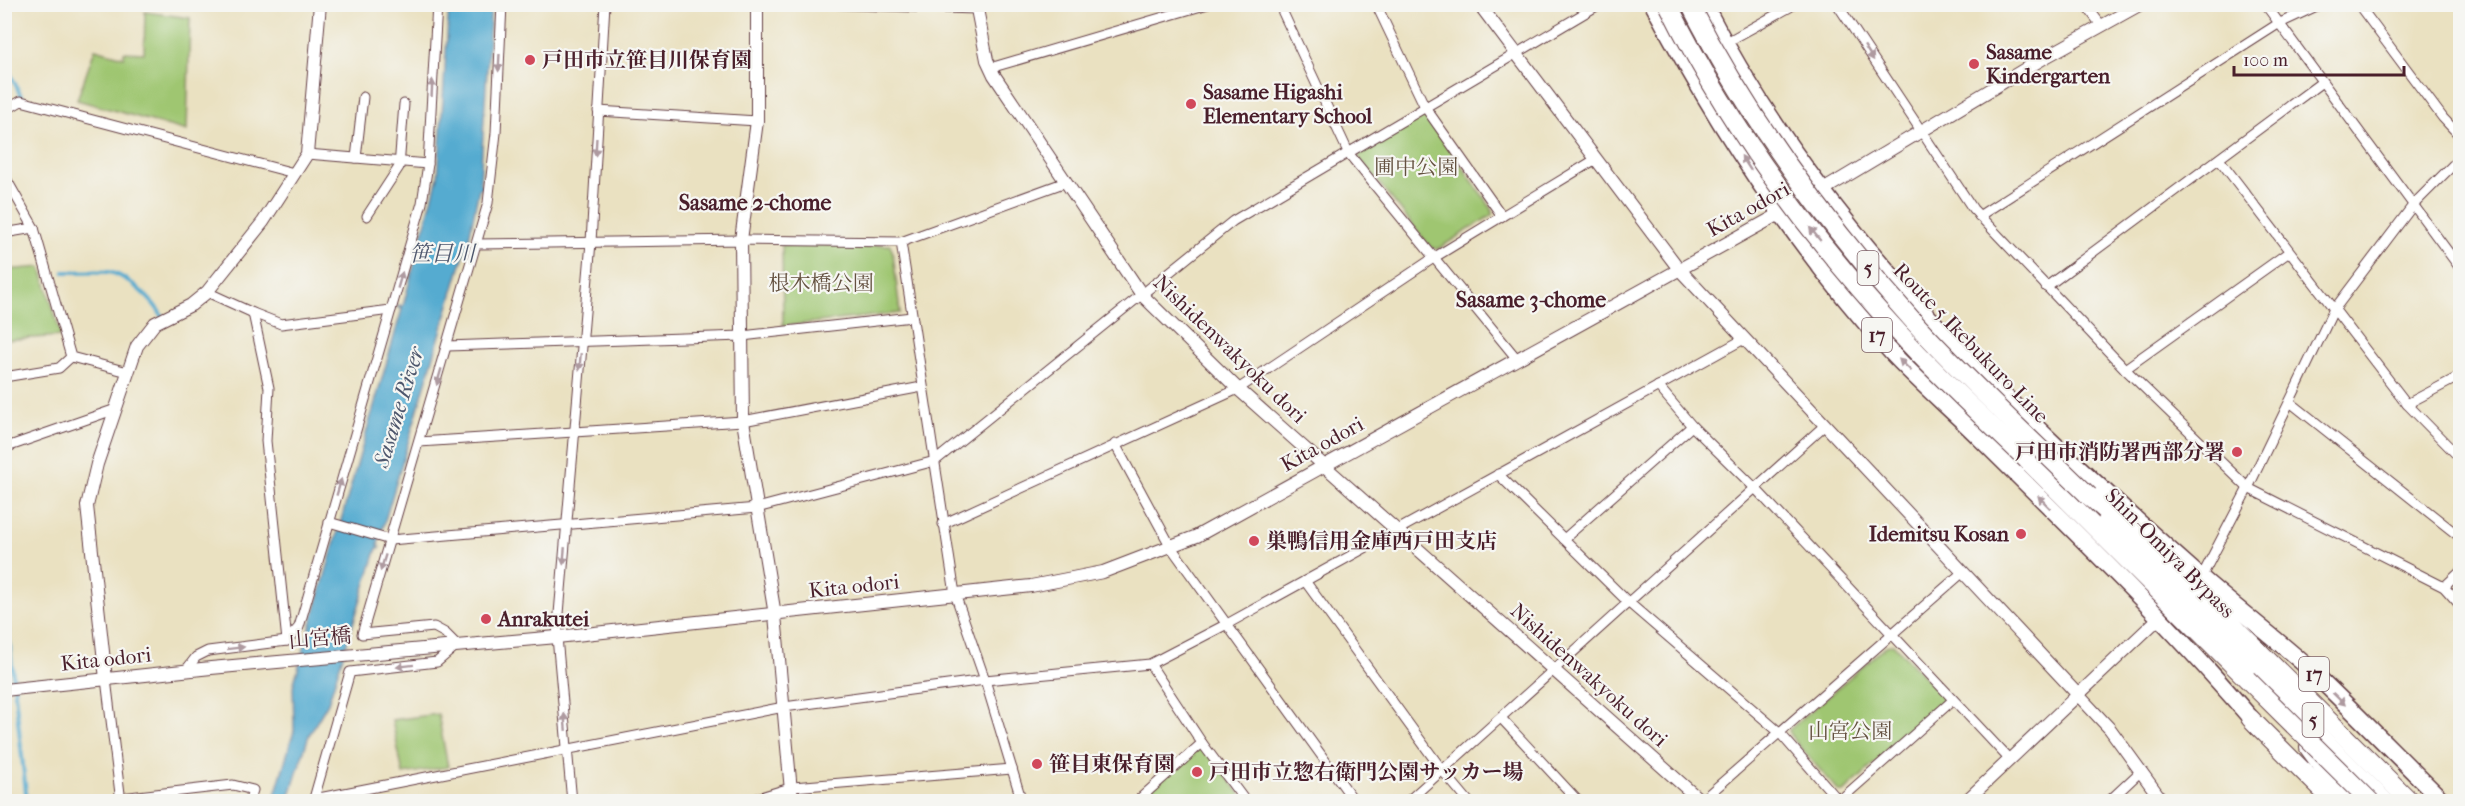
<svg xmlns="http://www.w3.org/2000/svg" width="2465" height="806" font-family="'IM FELL French Canon','Noto Serif JP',serif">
<rect width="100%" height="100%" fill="#f6f6f2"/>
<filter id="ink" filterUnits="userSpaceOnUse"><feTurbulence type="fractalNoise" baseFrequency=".0167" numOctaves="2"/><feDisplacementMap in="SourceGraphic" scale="12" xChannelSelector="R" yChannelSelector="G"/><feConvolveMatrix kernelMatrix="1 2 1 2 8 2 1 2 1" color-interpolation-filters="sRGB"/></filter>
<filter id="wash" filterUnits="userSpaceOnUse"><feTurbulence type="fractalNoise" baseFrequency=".008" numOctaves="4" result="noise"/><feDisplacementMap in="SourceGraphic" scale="24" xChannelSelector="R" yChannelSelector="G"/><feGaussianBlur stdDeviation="1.35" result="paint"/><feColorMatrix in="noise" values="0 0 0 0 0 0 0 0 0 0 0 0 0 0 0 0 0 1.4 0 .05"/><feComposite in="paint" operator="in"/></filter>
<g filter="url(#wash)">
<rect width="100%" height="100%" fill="#eae1c1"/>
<!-- green -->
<g fill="#9fc671" stroke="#74724e" stroke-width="1.5">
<polygon points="145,12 190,18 187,131 77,100 95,49 124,57 124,52 144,53"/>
<polygon points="1422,113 1426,115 1492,209 1492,215 1438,249 1431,248 1359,158 1360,154"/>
<polygon points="782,245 890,245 893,253 900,313 783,326"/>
<polygon points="41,267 61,336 5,340 5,270"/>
<polygon points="1893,644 1942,695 1942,701 1844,792 1839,792 1790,735 1789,730 1886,646"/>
<polygon points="438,714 448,767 403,774 392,720"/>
<polygon points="1202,743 1246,802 1136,802"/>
</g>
<!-- water -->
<polygon fill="#54abd0" stroke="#4f657e" stroke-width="1.5" points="449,5 491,5 480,184 485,185 484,188 479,189 469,238 472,241 471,244 467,244 378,544 380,548 377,548 328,703 309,735 288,801 273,802 294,731 293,686 402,309 397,307 398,305 403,306 438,177"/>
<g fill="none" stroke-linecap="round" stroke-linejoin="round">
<!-- stream -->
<g stroke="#54abd0" stroke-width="4">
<polyline points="4,61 22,98"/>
<path d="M64,272C78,272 94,271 108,272C125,274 155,301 162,317"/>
<polyline points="4,594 27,802"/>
</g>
</g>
</g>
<g filter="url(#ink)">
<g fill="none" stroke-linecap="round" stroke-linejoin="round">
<!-- minor casing -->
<g stroke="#623c42" stroke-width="11">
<g id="minor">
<polyline points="821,4 976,9"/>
<polyline points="1279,4 1349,154 1517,359"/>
<polyline points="1376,4 1425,107 1502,216"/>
<polyline points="1837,4 1973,209 2125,369 2248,488 2444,587 2460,605"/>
<polyline points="2085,4 2101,25"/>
<polyline points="2265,4 2460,268"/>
<polyline points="2358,4 2443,118 2460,136"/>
<polyline points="1725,43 1790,7 1789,4"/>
<polyline points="990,68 1208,4"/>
<polyline points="4,111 21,101 294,173"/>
<polyline points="598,111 757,121"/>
<polyline points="307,154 428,164"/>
<polyline points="356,158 363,97"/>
<polyline points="2219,159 2407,404 2460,458"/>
<polyline points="4,175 34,228 71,357 128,372"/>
<polyline points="367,216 399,167 404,104"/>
<polyline points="1979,216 2278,24 2321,4"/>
<polyline points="4,233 34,228"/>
<polyline points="901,242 955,594 985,680 1022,802"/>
<polyline points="477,244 741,240 901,242 1066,182"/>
<polyline points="2046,287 2322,82"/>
<polyline points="207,292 253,313 269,388 266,441 287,641"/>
<polyline points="253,313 281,324 391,310"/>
<polyline points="447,346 742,336 912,317"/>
<polyline points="2125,369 2289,252"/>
<polyline points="4,377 59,368 71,357"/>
<polyline points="1658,386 1692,426 1755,488 2010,760"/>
<polyline points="2290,402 2460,537"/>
<polyline points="2407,404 2460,376"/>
<polyline points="419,442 743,421 922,387"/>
<polyline points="1115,444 1171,547 1355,802"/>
<polyline points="4,448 116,409"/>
<polyline points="1498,474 1628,602 1779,732 1840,802"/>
<polyline points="329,522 390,540 757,508 935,461 1233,221 1600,4"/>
<polyline points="943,524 1238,389 1435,257 1596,159"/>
<polyline points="1564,539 1692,426"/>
<polyline points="2201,578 2248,488 2333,311 2414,204 2460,158"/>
<polyline points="1305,581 1442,770 1469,802"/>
<polyline points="2444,587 2460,572"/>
<polyline points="1150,664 1202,743 1246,802"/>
<polyline points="186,670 196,657 208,651 287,641 299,627 422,203 428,164 437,4"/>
<polyline points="106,679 121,802"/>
<polyline points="1501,718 1579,802"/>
<polyline points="121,798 233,785 253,790 249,802"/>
<polyline points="314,799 784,707 985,680 1150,664 1227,624 1744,339"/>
<polyline points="1839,801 1953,700"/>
<polyline points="313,802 350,672 437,662 457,645 445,633 434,627 362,634 488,203 496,133 502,4"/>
<polyline points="572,802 557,637 591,242 605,4"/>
<polyline points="745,802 793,787 1012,769"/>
<polyline points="1136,802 1202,743"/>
<polyline points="1407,802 1825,425"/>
<polyline points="1700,802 1963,572"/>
<polyline points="2108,802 2141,771"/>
</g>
</g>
<!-- tertiary casing -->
<g stroke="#623c42" stroke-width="14">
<g id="tertiary">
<polyline points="757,4 757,121 741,240 743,421 775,615 792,802"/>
<polyline points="976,4 987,60 994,75 1142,295 1238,389 1702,802"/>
<polyline points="1479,4 1679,269 2110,729 2163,802"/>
<polyline points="1818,193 2042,59 2141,4"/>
<polyline points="106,679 87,506 97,464 137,346 155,323 191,305 207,292 263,222 307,154 320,4"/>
<polyline points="4,690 211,668 557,637 1031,586 1103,572 1197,536 1787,210"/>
<polyline points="1965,802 2159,618"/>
</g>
</g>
<!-- trunk casing -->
<g stroke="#623c42" stroke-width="19">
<g id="trunk">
<path d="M1653,4C1719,129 1797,248 1892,353C1920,383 1952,410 1981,439C2076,533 2173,626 2259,728"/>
<path d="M1704,4C1821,232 2008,407 2198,575C2232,605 2269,633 2303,663C2351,708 2397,756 2444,802"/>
<polyline points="2106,521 2387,802"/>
</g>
</g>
<!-- motorway casing -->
<g stroke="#623c42" stroke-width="20">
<g id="motorway">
<polyline points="2027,460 2247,679"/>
<polyline points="2089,496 2196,589 2411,802"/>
<polyline points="2250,718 2334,802"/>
<polyline points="2309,748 2349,802"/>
</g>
</g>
<!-- minor -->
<use href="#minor" stroke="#fff" stroke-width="9"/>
<!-- tertiary -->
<use href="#tertiary" stroke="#fff" stroke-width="12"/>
<!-- trunk -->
<use href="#trunk" stroke="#fff" stroke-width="16"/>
<!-- motorway -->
<use href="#motorway" stroke="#fff" stroke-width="18"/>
<!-- motorway-bridge casing -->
<g stroke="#623c42" stroke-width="20" stroke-linecap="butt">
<g id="motorway-bridge">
<path d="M1668,4C1728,125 1810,237 1901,335C1941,379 1985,419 2027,460"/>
<path d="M1690,4C1749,120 1829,227 1915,323C1970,383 2031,439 2089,496"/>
<polyline points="2247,679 2371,802"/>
</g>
</g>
<!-- motorway-bridge -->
<use href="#motorway-bridge" stroke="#fff" stroke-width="18"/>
</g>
<!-- one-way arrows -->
<defs><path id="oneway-solid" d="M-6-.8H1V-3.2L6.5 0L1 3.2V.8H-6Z" transform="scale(1.5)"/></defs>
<g fill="#ae9aa0">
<use href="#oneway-solid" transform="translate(1869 53) rotate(57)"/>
<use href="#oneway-solid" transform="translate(499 63) rotate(93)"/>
<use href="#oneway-solid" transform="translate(432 88) rotate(-87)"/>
<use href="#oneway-solid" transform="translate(596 147) rotate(93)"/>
<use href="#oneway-solid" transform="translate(1746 163) rotate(-123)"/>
<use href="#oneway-solid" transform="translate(1815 234) rotate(-129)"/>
<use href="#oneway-solid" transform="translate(400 280) rotate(-74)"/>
<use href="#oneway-solid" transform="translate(580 362) rotate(95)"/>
<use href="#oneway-solid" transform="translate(1905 365) rotate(-136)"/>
<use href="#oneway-solid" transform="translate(439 377) rotate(106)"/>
<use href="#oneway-solid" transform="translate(339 487) rotate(-74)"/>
<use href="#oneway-solid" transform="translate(2044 502) rotate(-135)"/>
<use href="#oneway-solid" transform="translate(564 556) rotate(95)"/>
<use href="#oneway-solid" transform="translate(383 563) rotate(107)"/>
<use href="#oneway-solid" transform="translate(236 648) rotate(-7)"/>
<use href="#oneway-solid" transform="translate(405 666) rotate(173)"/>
<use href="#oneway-solid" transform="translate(2339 699) rotate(44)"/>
<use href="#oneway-solid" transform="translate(565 722) rotate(-95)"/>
</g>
</g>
<!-- markers -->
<g fill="#d1495b" stroke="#f6f6f2" stroke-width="2">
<circle cx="530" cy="60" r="6"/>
<circle cx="1974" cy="64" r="6"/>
<circle cx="1191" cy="104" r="6"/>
<circle cx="2237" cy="452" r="6"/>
<circle cx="2021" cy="534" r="6"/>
<circle cx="1254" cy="541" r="6"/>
<circle cx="486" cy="619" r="6"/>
<circle cx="1037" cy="764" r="6"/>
<circle cx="1197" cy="772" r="6"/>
</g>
<g text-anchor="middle" stroke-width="4.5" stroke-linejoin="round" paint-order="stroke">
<!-- shield labels -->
<g fill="#f6f6f2" stroke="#7e6067" stroke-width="1.5">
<rect x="1857.5" y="251" width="21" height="34" rx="4.5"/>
<rect x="1862" y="318" width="30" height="34" rx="4.5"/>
<rect x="2299" y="657" width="30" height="34" rx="4.5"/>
<rect x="2302.5" y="703" width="21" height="34" rx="4.5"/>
</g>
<g font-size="20" font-weight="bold" fill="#4a1f2b">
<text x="1868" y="275">5</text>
<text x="1877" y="342">17</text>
<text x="2314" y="681">17</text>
<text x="2313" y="727">5</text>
</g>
<!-- poi labels -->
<g font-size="21" font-weight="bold" fill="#4a1f2b" stroke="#f6f6f2" text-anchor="start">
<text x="1986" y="59">Sasame<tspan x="1986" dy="24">Kindergarten</tspan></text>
<text x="542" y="67">戸田市立笹目川保育園</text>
<text x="1203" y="99">Sasame Higashi<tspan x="1203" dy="24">Elementary School</tspan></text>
<text x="2225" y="459" text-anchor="end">戸田市消防署西部分署</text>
<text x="2009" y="541" text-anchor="end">Idemitsu Kosan</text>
<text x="1266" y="548">巣鴨信用金庫西戸田支店</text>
<text x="498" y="626">Anrakutei</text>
<text x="1049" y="771">笹目東保育園</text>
<text x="1209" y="779">戸田市立惣右衛門公園サッカー場</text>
</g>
<!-- park labels -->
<g font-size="21" fill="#645140" stroke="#f6f6f2">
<text x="1416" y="174">圃中公園</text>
<text x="821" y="290">根木橋公園</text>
<text x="1850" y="738">山宮公園</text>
</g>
<!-- street labels -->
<g font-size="21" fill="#4a1f2b" stroke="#f6f6f2">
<text transform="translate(1748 209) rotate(-29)" y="7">Kita odori</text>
<text transform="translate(1971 343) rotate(46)" y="7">Route 5 Ikebukuro Line</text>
<text transform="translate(1230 349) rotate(44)" y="7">Nishidenwakyoku dori</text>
<text transform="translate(1322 444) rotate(-29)" y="7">Kita odori</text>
<text transform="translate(2170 553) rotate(45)" y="7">Shin-Omiya Bypass</text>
<text transform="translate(854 586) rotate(-6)" y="7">Kita odori</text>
<text transform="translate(320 638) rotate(-5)" y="7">山宮橋</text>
<text transform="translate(106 659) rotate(-6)" y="7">Kita odori</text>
<text transform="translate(1589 675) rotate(42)" y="7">Nishidenwakyoku dori</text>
</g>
<!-- neighbourhood labels -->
<g font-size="22" font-weight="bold" fill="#4a1f2b" stroke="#f6f6f2">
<text x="755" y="210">Sasame 2-chome</text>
<text x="1531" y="307">Sasame 3-chome</text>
</g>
<!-- water labels -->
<g font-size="22" font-style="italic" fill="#4e576d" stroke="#f6f6f2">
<text x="442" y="261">笹目川</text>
<text transform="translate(398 407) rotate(-73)" y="8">Sasame River</text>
</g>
</g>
<!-- margin -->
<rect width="2465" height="806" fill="none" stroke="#f6f6f2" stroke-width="24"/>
<!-- scale -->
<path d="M2234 66v9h170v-9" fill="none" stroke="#4a1f2b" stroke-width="3"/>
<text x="2243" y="66" font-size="18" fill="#4a1f2b" stroke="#f6f6f2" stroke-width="4.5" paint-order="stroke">100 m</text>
</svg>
